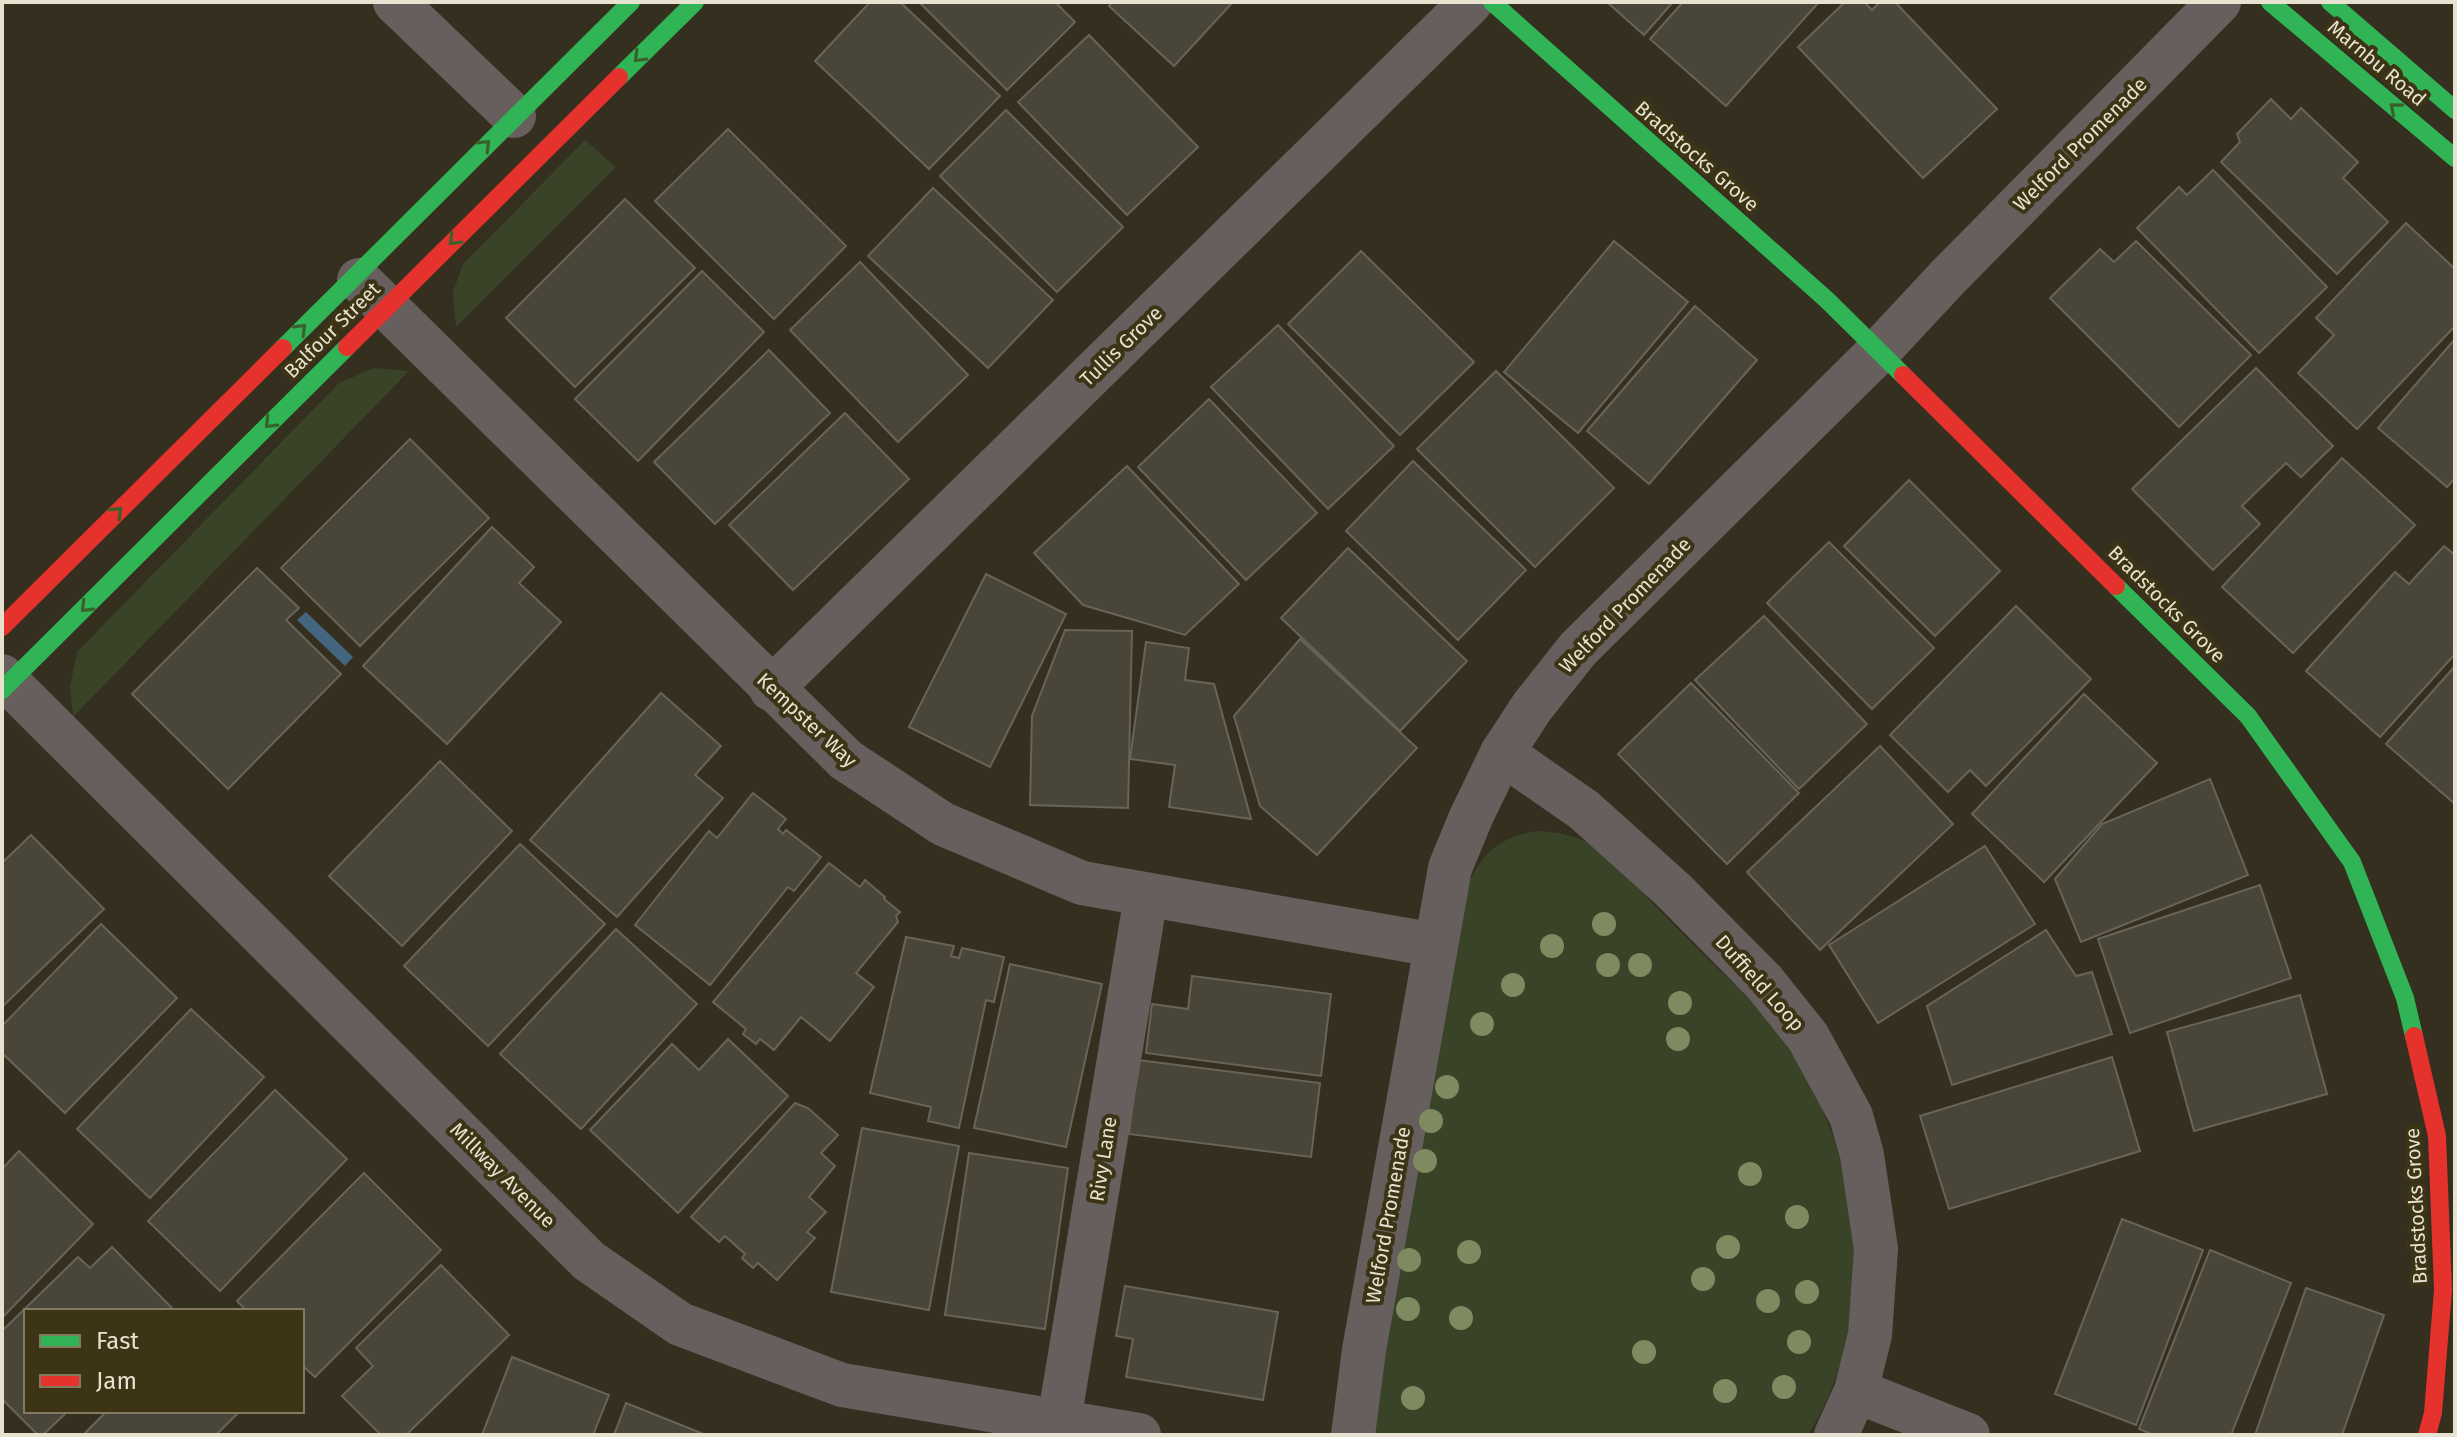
<svg xmlns="http://www.w3.org/2000/svg" width="2457" height="1437" font-family="'Fira Sans',sans-serif">
<rect width="100%" height="100%" fill="#342f1f"/>
<!-- green -->
<g fill="#384328">
<polygon points="585,140 616,167 456,327 453,292 463,264"/>
<polygon points="374,368 409,371 73,717 70,687 77,652 339,383"/>
<path d="M1536,831C1565,832 1587,838 1609,858C1644,895 1680,931 1716,967C1730,981 1748,993 1761,1008C1857,1123 1891,1303 1808,1435H1368L1466,890C1481,854 1496,839 1536,831Z"/>
</g>
<!-- water -->
<polygon fill="#43657e" points="306,612 353,657 345,666 297,620"/>
<!-- building -->
<g fill="#494538" stroke="#686457" stroke-width="2">
<polygon points="870,2 900,2 1000,96 929,169 815,61"/>
<polygon points="919,2 1055,2 1075,22 1007,90"/>
<polygon points="1113,2 1233,2 1174,66 1109,6"/>
<polygon points="1607,2 1673,2 1644,35"/>
<polygon points="1683,2 1819,2 1726,106 1650,39"/>
<polygon points="1845,2 1864,2 1872,10 1880,2 1895,2 1997,109 1923,178 1798,47"/>
<polygon points="1089,35 1198,147 1127,215 1018,102"/>
<polygon points="2271,99 2291,119 2301,108 2358,162 2343,178 2388,222 2337,274 2221,162 2240,142 2237,134"/>
<polygon points="1006,110 1123,227 1057,292 940,176"/>
<polygon points="728,129 846,246 774,319 655,201"/>
<polygon points="2213,170 2327,287 2259,353 2137,228 2179,187 2187,195"/>
<polygon points="933,188 1053,300 988,368 868,256"/>
<polygon points="625,199 695,268 575,387 506,318"/>
<polygon points="2406,223 2455,269 2455,326 2357,429 2298,373 2334,335 2316,318"/>
<polygon points="1614,241 1688,302 1578,433 1504,372"/>
<polygon points="2136,241 2251,355 2179,427 2050,298 2100,249 2114,262"/>
<polygon points="1361,251 1474,362 1400,435 1288,324"/>
<polygon points="860,262 968,375 898,442 790,330"/>
<polygon points="702,271 764,332 638,461 575,399"/>
<polygon points="1695,306 1757,360 1649,484 1587,431"/>
<polygon points="1278,325 1394,446 1328,509 1211,387"/>
<polygon points="2455,339 2455,478 2447,487 2378,428"/>
<polygon points="769,350 830,413 715,524 654,462"/>
<polygon points="2256,368 2333,446 2301,477 2286,463 2242,506 2260,524 2213,570 2132,489"/>
<polygon points="1496,371 1614,488 1535,567 1417,449"/>
<polygon points="1209,399 1317,513 1246,580 1138,467"/>
<polygon points="845,413 909,479 793,590 729,525"/>
<polygon points="410,439 489,518 360,646 281,568"/>
<polygon points="2342,458 2415,525 2293,653 2222,587"/>
<polygon points="1413,461 1526,570 1458,640 1346,531"/>
<polygon points="1127,466 1239,584 1185,635 1083,605 1034,553"/>
<polygon points="1909,480 2000,571 1935,636 1844,546"/>
<polygon points="492,527 534,567 519,583 561,622 447,744 363,666"/>
<polygon points="1829,542 1934,648 1872,709 1767,603"/>
<polygon points="2444,546 2455,555 2455,654 2380,737 2306,671 2395,572 2409,584"/>
<polygon points="1348,548 1467,661 1400,731 1281,618"/>
<polygon points="257,568 299,608 286,620 341,674 228,789 132,694"/>
<polygon points="986,574 1066,614 990,767 909,727"/>
<polygon points="2016,606 2091,679 1986,786 1970,770 1948,792 1890,735"/>
<polygon points="1764,616 1867,724 1799,789 1695,680"/>
<polygon points="1065,630 1132,631 1128,808 1030,805 1032,716"/>
<polygon points="1300,639 1417,748 1317,855 1260,806 1234,716"/>
<polygon points="1146,642 1189,648 1185,680 1214,684 1251,819 1169,807 1175,765 1130,759"/>
<polygon points="2455,666 2455,804 2386,744"/>
<polygon points="1691,683 1799,793 1727,864 1618,754"/>
<polygon points="661,693 721,746 695,775 723,798 617,917 530,840"/>
<polygon points="2084,694 2157,763 2044,882 1972,814"/>
<polygon points="1880,746 1953,824 1820,950 1747,872"/>
<polygon points="440,761 512,831 402,946 329,876"/>
<polygon points="2210,779 2248,875 2081,942 2055,879 2102,824"/>
<polygon points="753,793 786,819 778,829 783,834 786,830 821,857 794,891 788,887 710,985 635,925 709,831 717,838"/>
<polygon points="31,835 104,909 2,1007 2,863"/>
<polygon points="520,844 605,924 488,1046 404,966"/>
<polygon points="1985,846 2035,924 1878,1023 1829,945"/>
<polygon points="829,863 860,887 865,880 885,897 884,899 900,912 896,916 898,922 856,973 874,987 830,1041 801,1017 774,1050 760,1039 756,1044 743,1034 746,1029 713,1002"/>
<polygon points="2260,885 2291,978 2130,1033 2098,939"/>
<polygon points="101,924 177,998 65,1113 2,1053 2,1026"/>
<polygon points="616,929 697,1004 581,1129 500,1054"/>
<polygon points="2046,930 2076,976 2092,972 2112,1034 1952,1085 1927,1006"/>
<polygon points="906,937 954,946 951,956 959,958 962,948 1004,957 994,1002 986,1000 959,1128 928,1121 931,1107 870,1093"/>
<polygon points="1010,964 1102,984 1066,1147 974,1128"/>
<polygon points="1192,976 1331,994 1321,1076 1146,1053 1152,1004 1188,1009"/>
<polygon points="2300,995 2327,1094 2194,1131 2167,1032"/>
<polygon points="191,1009 264,1077 150,1198 77,1129"/>
<polygon points="728,1039 788,1096 678,1213 590,1130 672,1044 699,1070"/>
<polygon points="2112,1057 2140,1151 1949,1209 1920,1116"/>
<polygon points="1138,1060 1320,1083 1311,1157 1129,1134"/>
<polygon points="275,1090 347,1159 220,1291 148,1221"/>
<polygon points="795,1103 808,1108 838,1135 821,1153 835,1166 809,1197 826,1212 807,1232 815,1238 777,1280 758,1263 753,1268 742,1258 745,1254 725,1236 719,1242 691,1217"/>
<polygon points="862,1128 959,1146 929,1310 831,1292"/>
<polygon points="19,1151 93,1224 2,1318 2,1169"/>
<polygon points="969,1153 1068,1168 1045,1329 945,1315"/>
<polygon points="364,1173 441,1250 315,1377 302,1365 302,1311 247,1311 237,1301"/>
<polygon points="2122,1219 2203,1250 2136,1425 2055,1394"/>
<polygon points="112,1247 173,1309 170,1311 26,1311 26,1411 68,1411 43,1435 38,1435 2,1399 2,1331 78,1257 90,1268"/>
<polygon points="2210,1250 2291,1283 2231,1435 2154,1435 2139,1429"/>
<polygon points="441,1265 509,1335 406,1435 381,1435 342,1396 373,1366 356,1348"/>
<polygon points="1125,1286 1278,1312 1263,1400 1126,1377 1133,1339 1116,1336"/>
<polygon points="2306,1288 2384,1315 2342,1435 2255,1435"/>
<polygon points="512,1357 609,1395 593,1435 482,1435"/>
<polygon points="626,1403 706,1435 614,1435"/>
<polygon points="107,1411 240,1411 216,1435 83,1435"/>
</g>
<g fill="none" stroke-linecap="round" stroke-linejoin="round">
<!-- street -->
<g stroke="#675f5e" stroke-width="44">
<polyline points="395,2 514,116"/>
<polyline points="359,280 846,760 943,824 1082,883 1435,945"/>
<polyline points="2,676 589,1261 680,1324 842,1385 1139,1435"/>
<polyline points="771,689 1471,2"/>
<polyline points="1502,753 1584,810 1673,890 1764,982 1808,1037 1851,1116 1862,1155 1876,1249 1870,1335 1856,1391 1836,1435"/>
<polyline points="1856,1391 1968,1435"/>
<polyline points="1059,1421 1146,896"/>
<polyline points="1353,1435 1364,1350 1450,868 1471,817 1502,753 1532,707 1578,649 1880,350 1948,277 2219,2"/>
</g>
<!-- fast -->
<g stroke="#30b455" stroke-width="18">
<polyline points="1492,2 1827,300 1903,375"/>
<polyline points="2270,2 2455,158"/>
<polyline points="2330,2 2455,110"/>
<polyline points="619,77 695,2"/>
<polyline points="283,348 631,2"/>
<polyline points="2116,586 2248,716 2352,862 2405,998 2414,1036"/>
<polyline points="2,690 347,347"/>
</g>
<!-- jam -->
<g stroke="#e5322d" stroke-width="18">
<polyline points="347,347 619,77"/>
<polyline points="1903,375 2116,586"/>
<polyline points="2,627 283,348"/>
<polyline points="2414,1036 2437,1136 2443,1290 2433,1413 2427,1435"/>
</g>
</g>
<!-- trees -->
<g fill="#7e8b60">
<circle cx="1604" cy="924" r="12"/>
<circle cx="1552" cy="946" r="12"/>
<circle cx="1608" cy="965" r="12"/>
<circle cx="1640" cy="965" r="12"/>
<circle cx="1513" cy="985" r="12"/>
<circle cx="1680" cy="1003" r="12"/>
<circle cx="1482" cy="1024" r="12"/>
<circle cx="1678" cy="1039" r="12"/>
<circle cx="1447" cy="1087" r="12"/>
<circle cx="1431" cy="1121" r="12"/>
<circle cx="1425" cy="1161" r="12"/>
<circle cx="1750" cy="1174" r="12"/>
<circle cx="1797" cy="1217" r="12"/>
<circle cx="1728" cy="1247" r="12"/>
<circle cx="1469" cy="1252" r="12"/>
<circle cx="1409" cy="1260" r="12"/>
<circle cx="1703" cy="1279" r="12"/>
<circle cx="1807" cy="1292" r="12"/>
<circle cx="1768" cy="1301" r="12"/>
<circle cx="1408" cy="1309" r="12"/>
<circle cx="1461" cy="1318" r="12"/>
<circle cx="1799" cy="1342" r="12"/>
<circle cx="1644" cy="1352" r="12"/>
<circle cx="1784" cy="1387" r="12"/>
<circle cx="1725" cy="1391" r="12"/>
<circle cx="1413" cy="1398" r="12"/>
</g>
<!-- one-way arrows -->
<defs><path id="oneway-chevron" d="M-2-3.5L2.5 0L-2 3.5" fill="none" stroke-width="1.6" stroke-linecap="round" stroke-linejoin="round" transform="scale(2)"/></defs>
<g stroke="#38612c">
<use href="#oneway-chevron" transform="translate(639 57) rotate(135)"/>
<use href="#oneway-chevron" transform="translate(2395 108) rotate(-140)"/>
<use href="#oneway-chevron" transform="translate(485 145) rotate(-45)"/>
<use href="#oneway-chevron" transform="translate(454 240) rotate(135)"/>
<use href="#oneway-chevron" transform="translate(301 329) rotate(-45)"/>
<use href="#oneway-chevron" transform="translate(270 423) rotate(135)"/>
<use href="#oneway-chevron" transform="translate(117 512) rotate(-45)"/>
<use href="#oneway-chevron" transform="translate(86 607) rotate(135)"/>
</g>
<g text-anchor="middle" stroke-width="8" stroke-linejoin="round" paint-order="stroke">
<!-- street labels -->
<g font-size="20" fill="#e7e2d0" stroke="#3d3416">
<text transform="translate(2377 63) rotate(40)" y="7">Marnbu Road</text>
<text transform="translate(2080 144) rotate(-45)" y="7">Welford Promenade</text>
<text transform="translate(1697 156) rotate(41)" y="7">Bradstocks Grove</text>
<text transform="translate(332 330) rotate(-45)" y="7">Balfour Street</text>
<text transform="translate(1121 346) rotate(-44)" y="7">Tullis Grove</text>
<text transform="translate(2167 604) rotate(45)" y="7">Bradstocks Grove</text>
<text transform="translate(1625 605) rotate(-46)" y="7">Welford Promenade</text>
<text transform="translate(807 720) rotate(43)" y="7">Kempster Way</text>
<text transform="translate(1760 983) rotate(48)" y="7">Duffield Loop</text>
<text transform="translate(1103 1159) rotate(-81)" y="7">Rivy Lane</text>
<text transform="translate(503 1175) rotate(45)" y="7">Millway Avenue</text>
<text transform="translate(2416 1206) rotate(-93)" y="7">Bradstocks Grove</text>
<text transform="translate(1388 1215) rotate(-80)" y="7">Welford Promenade</text>
</g>
</g>
<!-- border -->
<rect width="2457" height="1437" fill="none" stroke="#e7e2d0" stroke-width="8"/>
<!-- legend -->
<rect x="24" y="1309" width="280" height="104" fill="#3d3416" stroke="#817a60" stroke-width="2"/>
<rect x="40" y="1335" width="40" height="12" fill="#30b455" stroke="#817a60" stroke-width="2"/>
<text x="96" y="1349" font-size="24" fill="#e7e2d0">Fast</text>
<rect x="40" y="1375" width="40" height="12" fill="#e5322d" stroke="#817a60" stroke-width="2"/>
<text x="96" y="1389" font-size="24" fill="#e7e2d0">Jam</text>
</svg>
